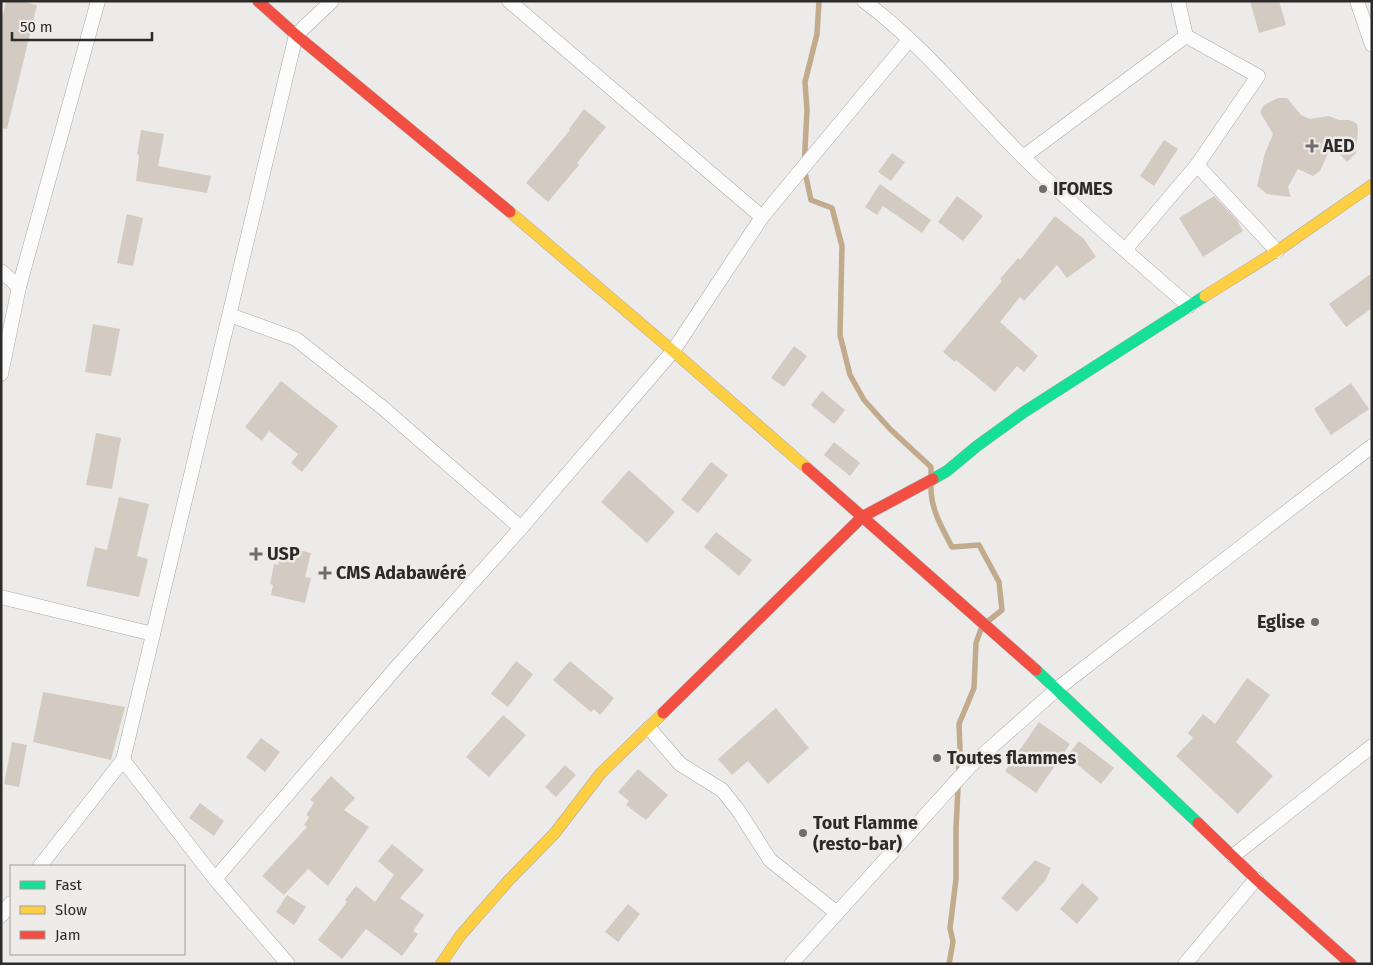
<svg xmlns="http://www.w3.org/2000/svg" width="1373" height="965" font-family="'Fira Sans',sans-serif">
<rect width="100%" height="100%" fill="#edebe9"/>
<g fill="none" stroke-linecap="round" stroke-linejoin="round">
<!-- stream -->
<g stroke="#c2ab8d" stroke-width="5.5">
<polyline points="819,1 817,34 805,82 807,110 804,168 811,200 832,208 842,246 840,335 850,375 864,400 890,429 931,467 931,475"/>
<path d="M931,484C930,508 941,526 952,547L979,545L999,582L1002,610L987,622"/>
<polyline points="949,964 953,942 950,928 956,879 956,829 960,748 959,724 974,688 976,643 981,629"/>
</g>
</g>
<!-- building -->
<g fill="#d3cbc2">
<polygon points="6,1 19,1 37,5 7,129 1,128 1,23"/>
<polygon points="1250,1 1279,1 1286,25 1259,33"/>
<polygon points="1278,98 1287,98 1301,115 1310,119 1329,116 1339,120 1350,120 1357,124 1358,130 1356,153 1347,162 1332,145 1320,171 1313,176 1298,169 1288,187 1291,197 1267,194 1257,186 1265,153 1273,134 1260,112 1264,105"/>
<polygon points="584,109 606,127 577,163 579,165 548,202 526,183 570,130 569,129"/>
<polygon points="141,130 164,134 158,166 211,176 207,193 136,181 139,155 137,154"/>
<polygon points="1164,140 1178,149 1154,186 1140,176"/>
<polygon points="892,153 905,162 891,181 878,172"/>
<polygon points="880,184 931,220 922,233 883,206 877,215 865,207"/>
<polygon points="957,196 983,216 963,241 938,222"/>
<polygon points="1214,196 1237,220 1243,231 1203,257 1179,218"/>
<polygon points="127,214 143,218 133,266 117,263"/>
<polygon points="1055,216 1084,239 1096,257 1067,278 1057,265 1024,301 1020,297 1000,322 1038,356 1024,372 1017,366 995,392 956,360 955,362 943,352 1002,281 1000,279 1018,258 1020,260"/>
<polygon points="1372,273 1372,308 1346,327 1329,304"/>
<polygon points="93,324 120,329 111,376 85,372"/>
<polygon points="794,346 807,356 784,387 771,378"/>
<polygon points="281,381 338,426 302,472 291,463 298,454 269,431 262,441 245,427"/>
<polygon points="1351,383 1369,409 1331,435 1314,409"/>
<polygon points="822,391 845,410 834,424 811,405"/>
<polygon points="96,433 121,438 112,489 86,485"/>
<polygon points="834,442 860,463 850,476 824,455"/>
<polygon points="711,462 728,475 698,513 681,500"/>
<polygon points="629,470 675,512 647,543 601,502"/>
<polygon points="119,497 149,504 137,556 148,559 139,597 86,586 95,547 107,550"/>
<polygon points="716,532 752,560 739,576 704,547"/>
<polygon points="282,546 311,553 305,577 311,578 305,603 271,595 273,585 270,584 274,564 278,565"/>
<polygon points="516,661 533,674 508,707 491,694"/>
<polygon points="570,661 614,698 600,715 594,709 591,712 553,680"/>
<polygon points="1247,678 1270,695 1236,742 1273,776 1238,814 1176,756 1193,738 1188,733 1203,714 1215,724"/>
<polygon points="43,692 125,707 111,760 33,742"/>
<polygon points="776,708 809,748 768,784 748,761 732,775 718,759"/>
<polygon points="503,715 526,735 489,777 466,757"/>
<polygon points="1039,722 1070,744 1036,793 1005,771"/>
<polygon points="261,738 280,752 265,772 246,757"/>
<polygon points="1079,741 1114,768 1101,784 1067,756"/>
<polygon points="12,742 27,745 19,787 4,784"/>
<polygon points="565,765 576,775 556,797 545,787"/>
<polygon points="638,769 668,795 646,820 626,805 629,801 618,792"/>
<polygon points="331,776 355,798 344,810 369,827 328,886 308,869 284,895 262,876 307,827 304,825 309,817 306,815 314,803 310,800"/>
<polygon points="200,803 224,821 214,836 189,818"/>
<polygon points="392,844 424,870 400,898 424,915 413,931 418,934 402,956 366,929 342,959 318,940 347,902 345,900 356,886 375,902 394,875 378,861"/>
<polygon points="1035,860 1051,868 1045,881 1017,912 1001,898"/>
<polygon points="1082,883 1099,898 1077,924 1060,909"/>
<polygon points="287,895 306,907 294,925 276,912"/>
<polygon points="628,904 640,914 618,942 605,932"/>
</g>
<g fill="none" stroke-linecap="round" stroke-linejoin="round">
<!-- street casing -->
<g stroke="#acaaa9" stroke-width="15">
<g id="street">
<polyline points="509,1 762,217"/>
<path d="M864,1C923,45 970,104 1022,156C1075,208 1133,257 1189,306"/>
<polyline points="1357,1 1372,45"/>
<polyline points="1023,157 1186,36"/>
<polyline points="1197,165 1277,251"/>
<polyline points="1125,250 1197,165 1258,76 1186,36 1178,1"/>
<polyline points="1,271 19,287"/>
<polyline points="230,315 296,339 383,408 521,528"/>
<polyline points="1,374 19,287 98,1"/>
<polyline points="1,597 153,634"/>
<polyline points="649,728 680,764 722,790 738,810 770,860 837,913"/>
<polyline points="123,760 215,879 288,964"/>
<polyline points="1233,856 1372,746"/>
<polyline points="40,866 123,760 296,35 332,1"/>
<polyline points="215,879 395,669 521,528 673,351 762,217 909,40"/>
<polyline points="1,916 11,903"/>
<polyline points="791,964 970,766 1057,689 1372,446"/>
<polyline points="1185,964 1256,879"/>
</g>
</g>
<!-- fast casing -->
<g stroke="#acaaa9" stroke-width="12">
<g id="fast">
<polyline points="933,479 947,471 977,446 1024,412 1205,296"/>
<polyline points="1036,670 1198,823"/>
</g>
</g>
<!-- slow casing -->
<g stroke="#acaaa9" stroke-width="12">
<g id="slow">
<polyline points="510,212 673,351 807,468"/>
<polyline points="1205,296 1277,251 1372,185"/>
<polyline points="441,964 460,936 509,880 554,834 601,773 663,713"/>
</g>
</g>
<!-- jam casing -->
<g stroke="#acaaa9" stroke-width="12">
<g id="jam">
<polyline points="258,1 296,35 510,212"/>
<polyline points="807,468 1036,670"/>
<polyline points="663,713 862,517 933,479"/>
<polyline points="1198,823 1256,879 1351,964"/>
</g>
</g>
<!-- street -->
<use href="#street" stroke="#fcfcfc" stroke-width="14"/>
<!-- fast -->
<use href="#fast" stroke="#16e098" stroke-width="11"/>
<!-- slow -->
<use href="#slow" stroke="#ffcf43" stroke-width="11"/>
<!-- jam -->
<use href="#jam" stroke="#f24e42" stroke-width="11"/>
</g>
<!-- markers -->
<g fill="#706e6d" stroke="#eeebe8" stroke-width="2">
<path d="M1309.5 138.5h5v5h5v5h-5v5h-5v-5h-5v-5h5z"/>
<circle cx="1043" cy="189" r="5"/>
<path d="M253.5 546.5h5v5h5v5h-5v5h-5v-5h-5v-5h5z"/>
<path d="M322.5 565.5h5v5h5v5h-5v5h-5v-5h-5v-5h5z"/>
<circle cx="1315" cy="622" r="5"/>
<circle cx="937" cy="758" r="5"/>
<circle cx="803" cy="833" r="5"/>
</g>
<g text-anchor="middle" stroke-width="5" stroke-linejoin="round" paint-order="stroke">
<!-- poi labels -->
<g font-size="18" font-weight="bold" fill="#2c2b2a" stroke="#eeebe8" text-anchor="start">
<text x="1323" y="152">AED</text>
<text x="1053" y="195">IFOMES</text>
<text x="267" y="560">USP</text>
<text x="336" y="579">CMS Adabawéré</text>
<text x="1305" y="628" text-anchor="end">Eglise</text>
<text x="947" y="764">Toutes flammes</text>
<text x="813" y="829">Tout Flamme<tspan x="813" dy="21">(resto-bar)</tspan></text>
</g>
</g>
<!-- border -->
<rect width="1373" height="965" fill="none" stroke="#2c2b2a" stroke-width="5"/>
<!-- legend -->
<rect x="10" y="865" width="175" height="90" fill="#eeebe8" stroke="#a09e9c"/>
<rect x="20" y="881" width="25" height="8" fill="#16e098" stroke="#a09e9c"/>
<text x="55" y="890" font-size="15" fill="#2c2b2a">Fast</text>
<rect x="20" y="906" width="25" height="8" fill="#ffcf43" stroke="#a09e9c"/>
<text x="55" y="915" font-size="15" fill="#2c2b2a">Slow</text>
<rect x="20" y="931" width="25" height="8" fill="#f24e42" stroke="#a09e9c"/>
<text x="55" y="940" font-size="15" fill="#2c2b2a">Jam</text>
<!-- scale -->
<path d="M12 32v8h140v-8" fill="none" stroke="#2c2b2a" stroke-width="2.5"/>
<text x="20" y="32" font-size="15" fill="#2c2b2a" stroke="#eeebe8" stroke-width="4" paint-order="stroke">50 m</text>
</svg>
